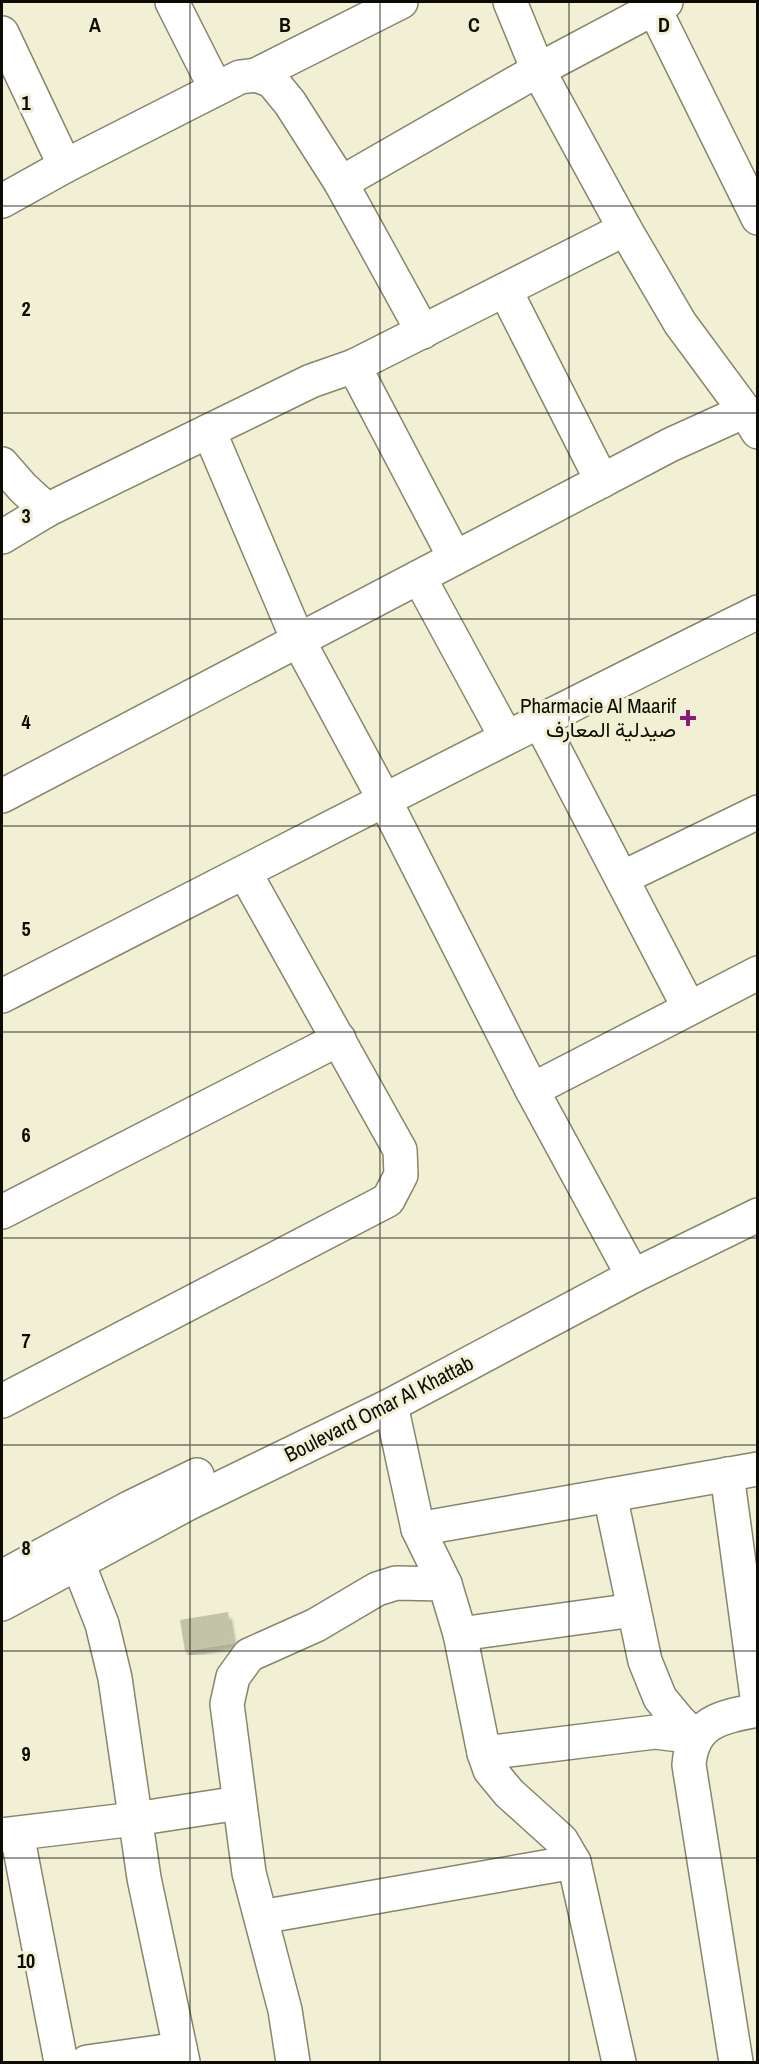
<svg xmlns="http://www.w3.org/2000/svg" width="759" height="2064" font-family="'Archivo Narrow',Vazirmatn,sans-serif">
<defs>
<filter id="shadow"><feDropShadow dx="3.5" dy="6" stdDeviation="1.5" flood-color="#0004"/></filter>
</defs>
<rect width="100%" height="100%" fill="#f1f0d4"/>
<!-- building -->
<polygon fill="#c3c3a8" filter="url(#shadow)" points="228,1612 233,1643 185,1651 180,1620"/>
<g fill="none" stroke-linecap="round" stroke-linejoin="round">
<!-- minor casing -->
<g stroke="#86866c" stroke-width="36">
<g id="minor">
<polyline points="172,2 216,89"/>
<polyline points="510,2 538,70 625,229 680,323 745,411 758,432"/>
<polyline points="651,2 758,218"/>
<polyline points="2,33 65,166"/>
<polyline points="256,75 401,2"/>
<polyline points="341,183 538,70 666,2"/>
<polyline points="2,201 65,166 240,77 256,75 272,81 290,103 341,183 423,332"/>
<polyline points="505,290 602,481"/>
<polyline points="354,366 455,558"/>
<polyline points="209,431 298,640 384,799 532,1090 633,1276"/>
<polyline points="2,464 23,488 47,510 311,381 354,366 625,229"/>
<polyline points="2,537 47,510"/>
<polyline points="419,577 506,737"/>
<polyline points="539,720 689,1008"/>
<polyline points="2,796 670,445 745,411"/>
<polyline points="622,878 758,812"/>
<path d="M2,996C253,868 504,737 758,612"/>
<polyline points="532,1090 758,973"/>
<polyline points="2,1212 339,1039"/>
<polyline points="2,1401 388,1200 401,1175 400,1150 245,873"/>
<polyline points="391,1405 418,1529 445,1584 460,1634 484,1753 490,1770 509,1793 561,1840 574,1862 619,2062"/>
<polyline points="727,1474 758,1704"/>
<polyline points="610,1495 645,1661 660,1698 679,1721 696,1737"/>
<polyline points="418,1529 758,1469"/>
<polyline points="78,1563 102,1624 115,1678 144,1878 183,2062"/>
<polyline points="2,1577 129,1508 197,1475"/>
<polyline points="2,1604 187,1504 391,1405 633,1276 758,1215"/>
<polyline points="460,1634 634,1610"/>
<polyline points="484,1753 655,1732 696,1737"/>
<polyline points="17,1834 61,2062"/>
<polyline points="2,1835 135,1819 239,1803"/>
<polyline points="261,1917 574,1862"/>
<polyline points="87,2062 180,2049"/>
<polyline points="293,2062 285,2010 249,1873 227,1704 233,1677 249,1655 316,1625 377,1589 396,1583 445,1584"/>
<path d="M736,2062L689,1765C692,1722 721,1717 758,1710"/>
</g>
</g>
<!-- minor -->
<use href="#minor" stroke="#fff" stroke-width="33"/>
</g>
<!-- grid -->
<path fill="none" stroke="#0c0c04" stroke-width="1.5" stroke-opacity="0.55" d="M190,2V2062M380,2V2062M569,2V2062M2,206H758M2,413H758M2,619H758M2,826H758M2,1032H758M2,1238H758M2,1445H758M2,1651H758M2,1858H758"/>
<!-- markers -->
<path fill="#8d197a" stroke="#f1f0d4" stroke-width="2" d="M685 709h6v6h6v6h-6v6h-6v-6h-6v-6h6z"/>
<g text-anchor="middle" stroke-width="6" stroke-linejoin="round" paint-order="stroke">
<!-- poi labels -->
<g font-size="21" fill="#0c0c04" stroke="#f1f0d4" text-anchor="end">
<text x="676" y="713">Pharmacie Al Maarif<tspan x="676" dy="24">صيدلية المعارف</tspan></text>
</g>
<!-- street labels -->
<g font-size="21" fill="#0c0c04" stroke="#f1f0d4">
<text transform="translate(379 1409) rotate(-27)" y="7">Boulevard Omar Al Khattab</text>
</g>
</g>
<g font-size="20" text-anchor="middle" font-weight="bold" fill="#0c0c04" stroke="#f1f0d4" stroke-width="6" stroke-linejoin="round" paint-order="stroke">
<text x="95" y="32">A</text>
<text x="285" y="32">B</text>
<text x="474" y="32">C</text>
<text x="664" y="32">D</text>
<text x="26" y="110">1</text>
<text x="26" y="316">2</text>
<text x="26" y="523">3</text>
<text x="26" y="729">4</text>
<text x="26" y="936">5</text>
<text x="26" y="1142">6</text>
<text x="26" y="1348">7</text>
<text x="26" y="1555">8</text>
<text x="26" y="1761">9</text>
<text x="26" y="1968">10</text>
</g>
<!-- border -->
<rect width="759" height="2064" fill="none" stroke="#0c0c04" stroke-width="6"/>
</svg>
